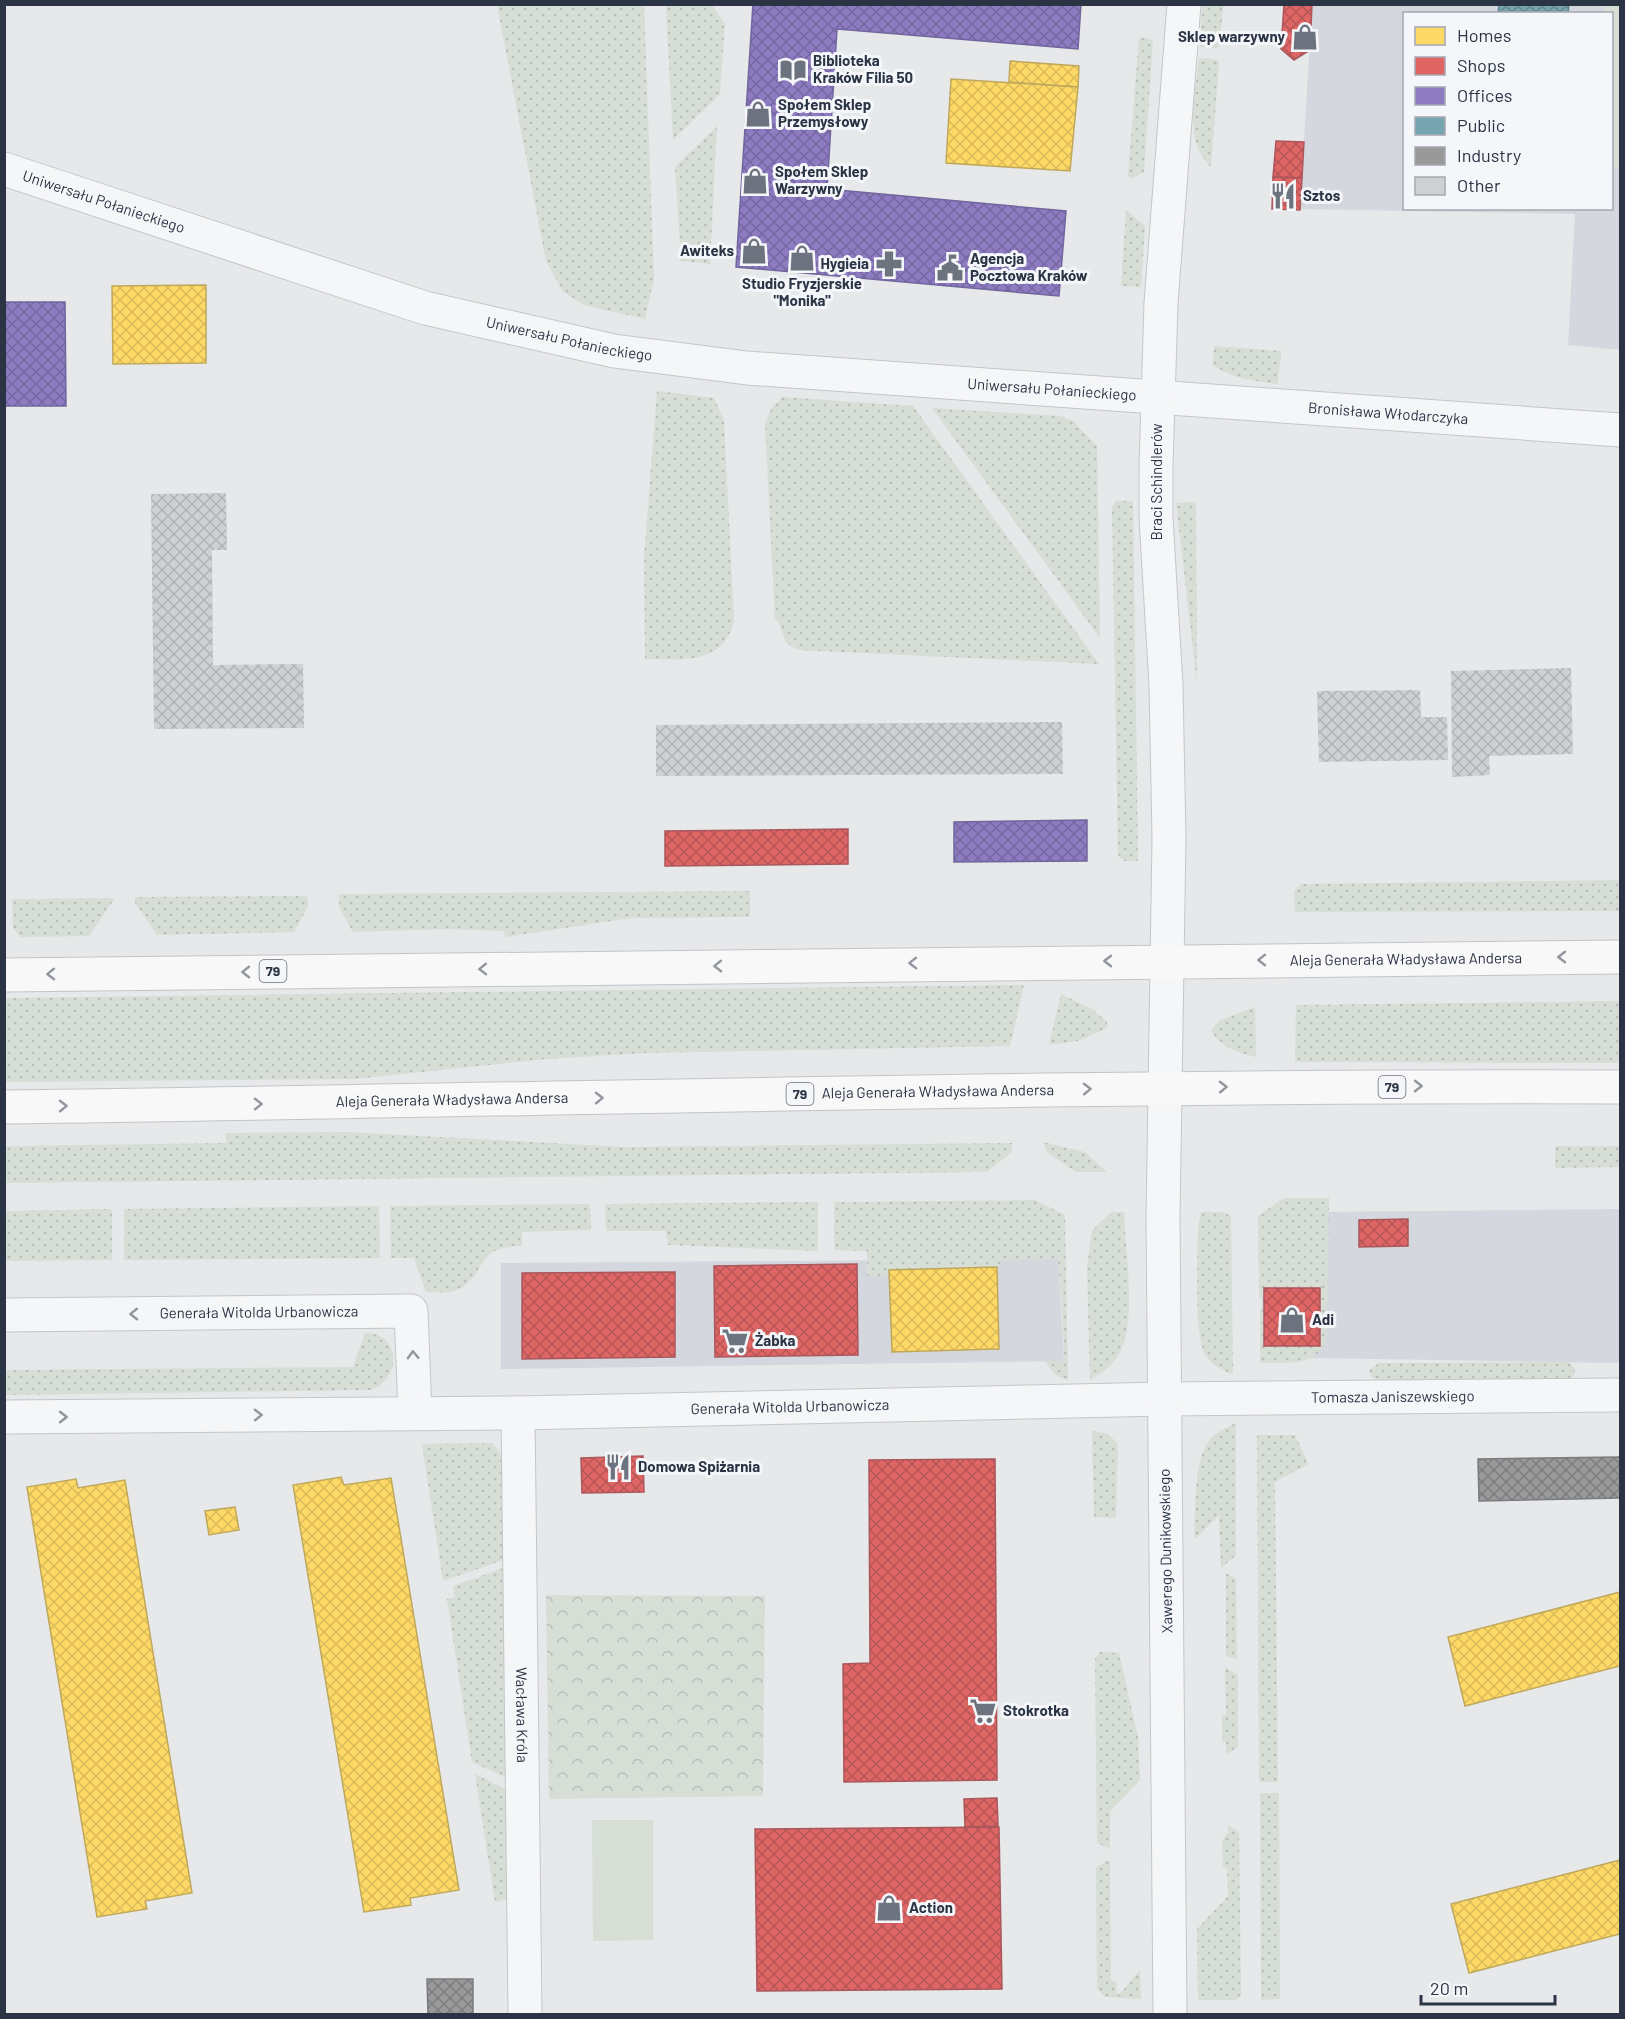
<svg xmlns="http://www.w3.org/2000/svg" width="1625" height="2019" font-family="Barlow,sans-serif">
<defs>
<pattern id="grass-dots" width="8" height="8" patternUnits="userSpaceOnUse" patternTransform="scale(1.5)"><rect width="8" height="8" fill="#d6ded6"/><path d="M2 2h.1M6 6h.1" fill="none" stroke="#b8bfb9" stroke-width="1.8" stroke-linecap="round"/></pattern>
<pattern id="park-crowns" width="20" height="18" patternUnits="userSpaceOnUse" patternTransform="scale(1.5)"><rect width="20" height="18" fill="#d6ded6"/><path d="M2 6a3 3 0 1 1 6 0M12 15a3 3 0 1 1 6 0" fill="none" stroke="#b8bfb9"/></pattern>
<pattern id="homes-cross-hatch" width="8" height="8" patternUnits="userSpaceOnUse" patternTransform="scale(1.5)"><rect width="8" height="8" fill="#ffd966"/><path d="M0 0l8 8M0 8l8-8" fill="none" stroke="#dbbb5a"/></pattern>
<pattern id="shops-cross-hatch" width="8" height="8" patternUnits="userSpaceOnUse" patternTransform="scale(1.5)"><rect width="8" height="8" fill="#e06666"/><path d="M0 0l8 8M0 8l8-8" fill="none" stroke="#b65556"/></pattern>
<pattern id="offices-cross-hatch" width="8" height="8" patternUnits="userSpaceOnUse" patternTransform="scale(1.5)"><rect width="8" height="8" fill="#8e7cc3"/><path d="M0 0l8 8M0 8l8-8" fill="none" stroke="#7466a0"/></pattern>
<pattern id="public-cross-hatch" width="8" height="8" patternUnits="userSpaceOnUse" patternTransform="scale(1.5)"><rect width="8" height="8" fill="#76a5af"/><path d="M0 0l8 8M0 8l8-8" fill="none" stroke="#618790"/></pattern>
<pattern id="industry-cross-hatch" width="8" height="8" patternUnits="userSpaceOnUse" patternTransform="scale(1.5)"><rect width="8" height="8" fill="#999"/><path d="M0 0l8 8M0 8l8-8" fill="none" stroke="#7d7e7f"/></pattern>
<pattern id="building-cross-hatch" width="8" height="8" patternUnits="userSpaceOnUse" patternTransform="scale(1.5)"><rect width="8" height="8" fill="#ced0d3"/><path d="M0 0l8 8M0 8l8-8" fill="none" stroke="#b1b3b6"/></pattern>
</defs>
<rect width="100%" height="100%" fill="#e6e8ea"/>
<!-- built -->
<g fill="#d4d7dd" fill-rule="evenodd">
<path d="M1312,5H1620V350L1568,345L1575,214L1300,209ZM1404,14H1612V208H1404Z"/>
<polygon points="1620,1209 1620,1363 1262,1357 1262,1263 1322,1212"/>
<polygon points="1058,1259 1064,1361 501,1369 501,1263"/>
</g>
<!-- grass -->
<g fill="url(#grass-dots)">
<polygon points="497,5 644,5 654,279 645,319 584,305 563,292 546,261"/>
<polygon points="666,5 712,5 725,24 720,94 673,140"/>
<polygon points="1202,5 1223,5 1220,44 1217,48 1200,47"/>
<polygon points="1139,37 1153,40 1144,172 1133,178 1128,176"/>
<path d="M1199,58L1216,59L1219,63L1211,167C1182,141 1196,92 1199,58Z"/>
<polygon points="717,126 710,264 681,261 675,167"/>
<polygon points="1126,210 1145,226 1141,287 1121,286"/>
<path d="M1214,346L1281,351L1278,384C1255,381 1232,379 1213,365Z"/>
<path d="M657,391L714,398L724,420L734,621C723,666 682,659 645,659L644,557Z"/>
<polygon points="782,397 913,406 1099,664 798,650 786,643 778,620 775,620 765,424 771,409"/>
<polygon points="932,408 1060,416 1073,421 1097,446 1100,638"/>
<polygon points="1116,501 1133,501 1138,861 1124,861 1118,855 1112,507"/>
<polygon points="1192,502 1196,504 1197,683 1176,503"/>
<polygon points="1620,880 1620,911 1295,912 1294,891 1301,884"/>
<polygon points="750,891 750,917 631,918 505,937 504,931 447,929 353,932 339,907 339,894"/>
<polygon points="307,896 308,906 294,932 157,935 135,903 135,897"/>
<polygon points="115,898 89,936 20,937 13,928 12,899"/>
<polygon points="1024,985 1010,1046 646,1053 547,1059 354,1079 5,1082 5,998"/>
<polygon points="1061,994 1092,1009 1107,1022 1107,1028 1078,1041 1049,1045"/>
<polygon points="1620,1001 1620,1063 1295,1062 1296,1005"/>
<path d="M1255,1007L1256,1057C1239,1053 1219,1047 1211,1030L1220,1020Z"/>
<polygon points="347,1132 625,1147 1012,1143 1012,1152 987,1172 5,1183 5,1146 226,1143 226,1133"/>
<polygon points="1043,1142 1085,1152 1107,1172 1076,1172 1047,1152"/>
<polygon points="1555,1146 1620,1146 1620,1167 1555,1168"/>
<path d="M1284,1198H1329L1327,1334C1321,1369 1287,1362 1260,1363V1309L1319,1288H1265L1264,1299L1259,1298L1258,1216Z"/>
<path d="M1035,1200L1065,1215L1068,1381L1054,1374L1045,1361H1064C1064,1326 1060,1293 1058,1259L1003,1260L997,1267L890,1270L889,1276H867V1251L834,1250V1202Z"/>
<polygon points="818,1202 818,1251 668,1245 666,1231 606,1231 605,1204"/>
<path d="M590,1204L591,1230L522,1232V1246C472,1247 489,1273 459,1289C450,1294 437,1292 426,1292L414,1258H391L390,1206Z"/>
<polygon points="379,1206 380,1258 124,1260 124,1209"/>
<polygon points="112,1209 112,1260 5,1261 5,1211"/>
<path d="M1112,1212H1124C1125,1250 1138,1324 1118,1356C1111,1368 1101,1373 1090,1380L1087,1268L1092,1230Z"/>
<path d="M1201,1212H1223L1231,1216L1233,1374C1223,1371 1212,1365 1206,1356C1193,1337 1198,1255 1198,1228Z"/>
<path d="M365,1333C400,1332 403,1378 371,1390L5,1395V1370L353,1367Z"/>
<path d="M1568,1362L1574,1367C1577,1375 1571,1378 1564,1380H1377L1371,1376L1369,1370L1379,1363Z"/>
<path d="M1236,1423V1555L1221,1568L1219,1515L1194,1540C1196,1513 1193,1463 1208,1442C1215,1432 1226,1428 1236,1423Z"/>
<polygon points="1092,1431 1108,1434 1118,1444 1116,1518 1094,1517"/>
<polygon points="1257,1435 1295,1435 1308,1464 1275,1482 1278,1782 1259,1782"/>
<polygon points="493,1443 506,1463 509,1558 443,1581 422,1444"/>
<polygon points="509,1566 511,1780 472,1762 447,1599 455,1597 453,1586"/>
<polygon points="1226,1573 1236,1579 1237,1659 1226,1656"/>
<polygon points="1100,1652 1119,1653 1138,1737 1140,1780 1110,1811 1110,1849 1097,1843 1095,1659"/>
<polygon points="1225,1667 1238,1675 1238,1747 1226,1754 1226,1742 1222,1742 1222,1715 1226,1715"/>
<polygon points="475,1774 511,1792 512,1899 495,1902"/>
<polygon points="1260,1793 1279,1793 1280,1999 1261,2000"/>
<polygon points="1228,1825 1239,1832 1241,1996 1237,2000 1198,2000 1197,1929 1228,1896 1227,1869 1223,1867 1222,1841 1228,1832"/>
<polygon points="1106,1861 1110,1861 1111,1980 1117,1983 1116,1992 1119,1995 1140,1970 1141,1999 1105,1997 1097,1989 1096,1868"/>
</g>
<!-- park -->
<polygon fill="url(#park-crowns)" points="546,1595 765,1596 763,1796 549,1799"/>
<!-- pitch -->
<g fill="#d6ded6">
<polygon points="1604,5 1620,5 1620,168 1612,168 1612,14 1603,13"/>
<polygon points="592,1820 653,1820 653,1940 593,1941"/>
</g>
<!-- homes -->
<g fill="url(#homes-cross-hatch)" stroke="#bfa85c" stroke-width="1.5">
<polygon points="1010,61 1079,66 1078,87 1009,82"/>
<polygon points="951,79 1078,87 1070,171 946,163"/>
<polygon points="206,285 206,363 113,364 112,286"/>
<polygon points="997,1267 999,1349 892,1352 889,1270"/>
<polygon points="341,1477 344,1485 391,1478 459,1890 410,1898 411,1905 364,1912 293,1485"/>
<polygon points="76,1479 78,1488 125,1480 192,1893 145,1901 147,1909 97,1917 27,1487"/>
<polygon points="235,1507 239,1530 209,1535 205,1511"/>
<polygon points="1620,1592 1620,1666 1465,1706 1448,1637"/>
<polygon points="1620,1860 1620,1934 1469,1973 1451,1904"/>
</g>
<!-- shops -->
<g fill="url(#shops-cross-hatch)" stroke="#aa575c" stroke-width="1.5">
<polygon points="1284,4 1312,4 1310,50 1294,60 1281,49"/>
<polygon points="1276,141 1304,142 1302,178 1273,177"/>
<polygon points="1273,177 1302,178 1300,210 1272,209"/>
<polygon points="848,829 848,864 665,866 665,831"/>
<polygon points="1408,1219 1408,1246 1359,1247 1359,1220"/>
<polygon points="857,1264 858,1355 715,1357 714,1266"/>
<polygon points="675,1272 675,1357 522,1359 522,1273"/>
<rect x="1264" y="1288" width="56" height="58"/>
<polygon points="643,1456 644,1492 582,1493 581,1458"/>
<polygon points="995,1459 997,1780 844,1782 843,1664 870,1663 869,1460"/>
<polygon points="997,1798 998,1826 965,1827 964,1799"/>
<polygon points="999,1827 1002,1989 757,1991 755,1829"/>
</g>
<!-- offices -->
<g fill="url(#offices-cross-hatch)" stroke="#70669d" stroke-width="1.5">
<polygon points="753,4 1081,4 1078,49 837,29 827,189 1066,211 1059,296 736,267"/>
<polygon points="4,302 65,302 66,406 4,406"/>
<polygon points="1087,820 1087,861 954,862 954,822"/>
</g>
<!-- public -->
<polygon fill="url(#public-cross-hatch)" stroke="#60838f" stroke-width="1.5" points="1499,4 1569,4 1568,14 1498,14"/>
<!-- industry -->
<g fill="url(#industry-cross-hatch)" stroke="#787b80" stroke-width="1.5">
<polygon points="1620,1457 1620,1498 1479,1501 1478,1459"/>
<polygon points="427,1979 473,1979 473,2014 428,2014"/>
</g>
<!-- building -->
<g fill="url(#building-cross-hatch)">
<polygon points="226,493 227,550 212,550 213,665 303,664 304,728 154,729 151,494"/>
<polygon points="1571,668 1573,754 1489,756 1490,775 1452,777 1451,671"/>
<polygon points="1420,690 1421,717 1447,717 1448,760 1319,762 1317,691"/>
<polygon points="1062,722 1063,774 656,776 656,725"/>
</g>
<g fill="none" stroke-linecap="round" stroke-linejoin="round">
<!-- minor casing -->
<g stroke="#c4c6c8" stroke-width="35">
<g id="minor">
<path id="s1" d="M4,169L425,308L614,351L747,368L1620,430"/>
<path id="s2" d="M4,1315L411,1311L415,1413"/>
<path id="s3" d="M518,1413L525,2014"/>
<path id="s4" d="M4,1417L518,1413L1164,1399L1620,1395"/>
<polyline points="1170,2014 1163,1218 1169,838 1166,685 1156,518 1156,466 1161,303 1184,4"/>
</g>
</g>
<!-- primary casing -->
<g stroke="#c2c5c8" stroke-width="35">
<g id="primary">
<path id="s5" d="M4,975L1620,957"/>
<path id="s6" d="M4,1107C543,1100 1082,1085 1620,1087"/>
</g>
</g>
<!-- minor -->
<use href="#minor" stroke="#f5f6f7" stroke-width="33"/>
<!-- primary -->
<use href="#primary" stroke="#f8f8f8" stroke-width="33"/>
</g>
<!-- one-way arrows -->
<defs><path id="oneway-chevron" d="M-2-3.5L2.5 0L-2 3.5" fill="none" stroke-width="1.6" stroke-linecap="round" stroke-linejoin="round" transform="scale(1.5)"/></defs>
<g stroke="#92969e">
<use href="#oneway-chevron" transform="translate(1562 957) rotate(180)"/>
<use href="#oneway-chevron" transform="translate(1262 960) rotate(180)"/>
<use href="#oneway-chevron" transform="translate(1108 961) rotate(180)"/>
<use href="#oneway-chevron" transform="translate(913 963) rotate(179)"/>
<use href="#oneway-chevron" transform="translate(718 966) rotate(179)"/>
<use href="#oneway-chevron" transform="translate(483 969) rotate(179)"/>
<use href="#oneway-chevron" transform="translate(246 972) rotate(179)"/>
<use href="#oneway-chevron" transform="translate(51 974) rotate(179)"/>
<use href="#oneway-chevron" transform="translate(1418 1086)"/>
<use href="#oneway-chevron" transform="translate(1223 1087) rotate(-1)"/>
<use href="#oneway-chevron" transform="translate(1087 1089) rotate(-1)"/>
<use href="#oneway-chevron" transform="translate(599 1098) rotate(-1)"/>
<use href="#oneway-chevron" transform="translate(258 1104) rotate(-1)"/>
<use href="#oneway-chevron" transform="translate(63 1106) rotate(-1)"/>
</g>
<g stroke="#90959e">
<use href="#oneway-chevron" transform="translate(134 1314) rotate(179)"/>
<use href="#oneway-chevron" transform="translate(413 1355) rotate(-92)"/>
<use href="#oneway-chevron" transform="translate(258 1415) rotate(-1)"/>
<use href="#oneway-chevron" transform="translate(63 1417)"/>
</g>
<!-- icons -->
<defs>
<g id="shop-bare" transform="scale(2.07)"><path d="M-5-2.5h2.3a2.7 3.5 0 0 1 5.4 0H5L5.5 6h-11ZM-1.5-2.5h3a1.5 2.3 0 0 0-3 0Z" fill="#6c737f" stroke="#f4f6f9" stroke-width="2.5" paint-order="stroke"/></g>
<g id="library-bare" transform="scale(2.07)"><path d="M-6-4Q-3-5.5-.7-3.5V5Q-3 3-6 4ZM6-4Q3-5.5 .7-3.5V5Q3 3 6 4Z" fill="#6c737f" stroke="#f4f6f9" stroke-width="2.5" paint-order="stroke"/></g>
<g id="restaurant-bare" transform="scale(2.07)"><path d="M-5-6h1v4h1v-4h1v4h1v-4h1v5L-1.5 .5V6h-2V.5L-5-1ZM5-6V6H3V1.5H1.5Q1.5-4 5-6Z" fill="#6c737f" stroke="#f4f6f9" stroke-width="2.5" paint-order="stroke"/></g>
<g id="pharmacy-bare" transform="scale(2.07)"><path d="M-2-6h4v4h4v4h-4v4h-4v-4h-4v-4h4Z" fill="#6c737f" stroke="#f4f6f9" stroke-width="2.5" paint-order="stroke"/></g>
<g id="civic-bare" transform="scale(2.07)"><path d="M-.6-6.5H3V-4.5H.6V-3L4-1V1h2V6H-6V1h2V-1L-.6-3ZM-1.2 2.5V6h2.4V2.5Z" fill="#6c737f" stroke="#f4f6f9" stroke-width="2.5" paint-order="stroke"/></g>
<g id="supermarket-bare" transform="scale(2.07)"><path d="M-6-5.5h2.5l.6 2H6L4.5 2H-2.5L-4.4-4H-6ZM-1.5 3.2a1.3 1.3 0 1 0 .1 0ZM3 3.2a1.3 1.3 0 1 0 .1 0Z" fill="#6c737f" stroke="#f4f6f9" stroke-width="2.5" paint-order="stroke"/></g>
</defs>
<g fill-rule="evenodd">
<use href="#shop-bare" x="1305" y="37"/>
<use href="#library-bare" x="793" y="70"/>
<use href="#shop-bare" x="758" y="114"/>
<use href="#shop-bare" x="755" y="181"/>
<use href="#restaurant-bare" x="1283" y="196"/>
<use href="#shop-bare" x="754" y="251"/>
<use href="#shop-bare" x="802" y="258"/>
<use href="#pharmacy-bare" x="889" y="264"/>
<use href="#civic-bare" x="950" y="268"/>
<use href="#shop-bare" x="1292" y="1320"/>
<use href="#supermarket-bare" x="735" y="1341"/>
<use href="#restaurant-bare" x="618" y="1467"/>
<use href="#supermarket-bare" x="983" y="1711"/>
<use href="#shop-bare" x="889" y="1908"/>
</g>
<g text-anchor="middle" stroke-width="6" stroke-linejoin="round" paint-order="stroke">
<!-- shield labels -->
<g fill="#f4f6f9" stroke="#676e7b" stroke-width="1.5">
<rect x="259.5" y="960" width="27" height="22" rx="4.5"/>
<rect x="1378.5" y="1076" width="27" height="22" rx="4.5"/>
<rect x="786.5" y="1083" width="27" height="22" rx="4.5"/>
</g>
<g font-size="14" font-weight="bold" fill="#2b3445">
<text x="273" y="976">79</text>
<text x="1392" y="1092">79</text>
<text x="800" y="1099">79</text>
</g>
<!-- poi labels -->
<g font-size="15" font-weight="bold" fill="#2b3445" stroke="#f4f6f9" text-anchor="start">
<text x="1285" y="42" text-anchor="end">Sklep warzywny</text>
<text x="813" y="66">Biblioteka<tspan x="813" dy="17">Kraków Filia 50</tspan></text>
<text x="778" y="110">Społem Sklep<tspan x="778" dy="17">Przemysłowy</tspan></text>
<text x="775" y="177">Społem Sklep<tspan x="775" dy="17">Warzywny</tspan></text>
<text x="1303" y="201">Sztos</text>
<text x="734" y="256" text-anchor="end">Awiteks</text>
<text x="970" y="264">Agencja<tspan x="970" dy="17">Pocztowa Kraków</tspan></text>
<text x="869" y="269" text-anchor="end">Hygieia</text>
<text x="802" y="289" text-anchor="middle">Studio Fryzjerskie<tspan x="802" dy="17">"Monika"</tspan></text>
<text x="1312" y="1325">Adi</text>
<text x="755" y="1346">Żabka</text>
<text x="638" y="1472">Domowa Spiżarnia</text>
<text x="1003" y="1716">Stokrotka</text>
<text x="909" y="1913">Action</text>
</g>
<!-- street labels -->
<g font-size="15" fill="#2b3445" stroke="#f4f6f9">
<text dy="5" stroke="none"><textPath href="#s1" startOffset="105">Uniwersału Połanieckiego</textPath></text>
<text dy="5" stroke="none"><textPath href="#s1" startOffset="591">Uniwersału Połanieckiego</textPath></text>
<text dy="5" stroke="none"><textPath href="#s1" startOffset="1077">Uniwersału Połanieckiego</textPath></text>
<text dy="5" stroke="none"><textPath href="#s1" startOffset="1414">Bronisława Włodarczyka</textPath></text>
<text transform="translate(1157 482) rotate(-90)" y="5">Braci Schindlerów</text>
<text dy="5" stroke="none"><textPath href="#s5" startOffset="1402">Aleja Generała Władysława Andersa</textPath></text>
<text dy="5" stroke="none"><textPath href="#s6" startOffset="934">Aleja Generała Władysława Andersa</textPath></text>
<text dy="5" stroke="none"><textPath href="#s6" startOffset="448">Aleja Generała Władysława Andersa</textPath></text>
<text dy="5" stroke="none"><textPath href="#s2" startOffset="255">Generała Witolda Urbanowicza</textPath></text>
<text dy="5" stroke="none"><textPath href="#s4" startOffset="1389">Tomasza Janiszewskiego</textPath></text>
<text dy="5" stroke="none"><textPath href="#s4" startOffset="786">Generała Witolda Urbanowicza</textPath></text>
<text transform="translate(1166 1551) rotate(-91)" y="5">Xawerego Dunikowskiego</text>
<text dy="5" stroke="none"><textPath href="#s3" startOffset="302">Wacława Króla</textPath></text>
</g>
</g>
<!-- border -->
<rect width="1625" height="2019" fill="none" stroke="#2b3445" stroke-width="12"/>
<!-- legend -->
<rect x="1403" y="12" width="210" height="198" fill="#f4f6f9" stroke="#a4a8b1" stroke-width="1.5"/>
<rect x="1415" y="27" width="30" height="18" fill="#ffd966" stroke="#a4a8b1" stroke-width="1.5"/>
<text x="1457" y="42" font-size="18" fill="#2b3445">Homes</text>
<rect x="1415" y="57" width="30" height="18" fill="#e06666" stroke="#a4a8b1" stroke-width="1.5"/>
<text x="1457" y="72" font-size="18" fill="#2b3445">Shops</text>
<rect x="1415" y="87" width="30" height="18" fill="#8e7cc3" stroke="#a4a8b1" stroke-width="1.5"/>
<text x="1457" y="102" font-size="18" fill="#2b3445">Offices</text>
<rect x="1415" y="117" width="30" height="18" fill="#76a5af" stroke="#a4a8b1" stroke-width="1.5"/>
<text x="1457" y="132" font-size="18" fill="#2b3445">Public</text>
<rect x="1415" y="147" width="30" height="18" fill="#999999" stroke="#a4a8b1" stroke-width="1.5"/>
<text x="1457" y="162" font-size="18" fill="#2b3445">Industry</text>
<rect x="1415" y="177" width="30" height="18" fill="#ced0d3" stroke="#a4a8b1" stroke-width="1.5"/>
<text x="1457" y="192" font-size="18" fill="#2b3445">Other</text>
<!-- scale -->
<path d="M1421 1995v9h134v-9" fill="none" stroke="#2b3445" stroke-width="3"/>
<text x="1430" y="1995" font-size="18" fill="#2b3445" stroke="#f4f6f9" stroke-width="4.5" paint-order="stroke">20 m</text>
</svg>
